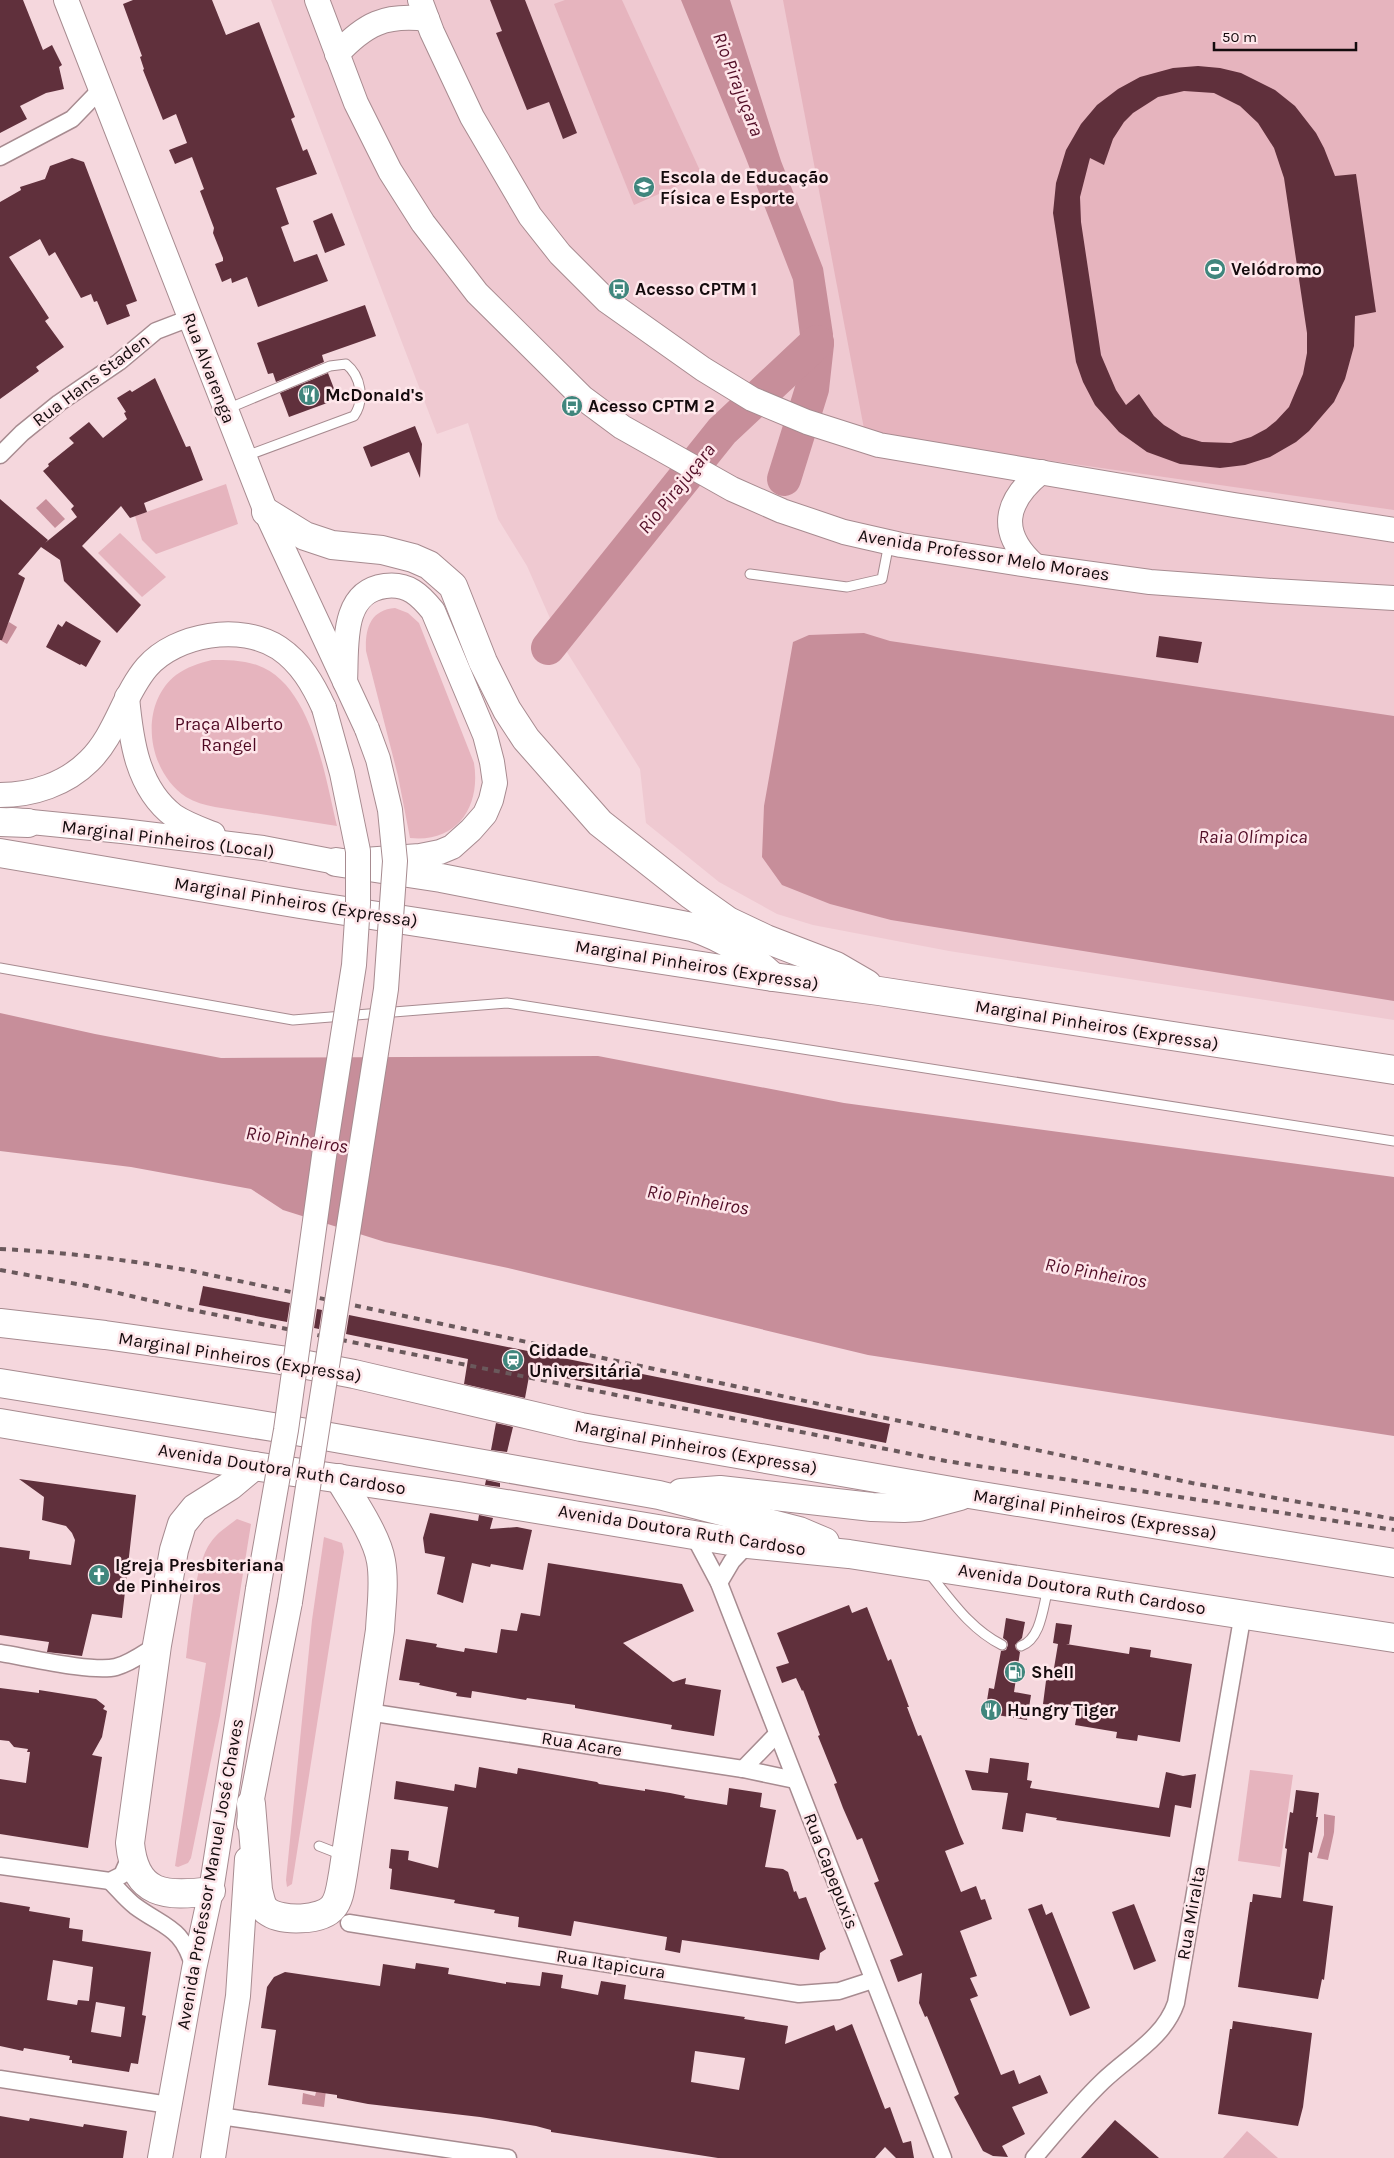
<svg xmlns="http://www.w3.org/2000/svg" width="1394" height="2158" font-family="Karla,sans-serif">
<rect width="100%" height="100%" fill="#f5d7dd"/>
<!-- built -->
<polygon fill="#efc9d1" points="271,0 1394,0 1394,1020 949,951 813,925 777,914 719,882 646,823 640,769 560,641 527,566 498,519 468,423 437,434"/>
<!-- green -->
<g fill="#e6b4be">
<polygon points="565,0 622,0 702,175 634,205 554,4"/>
<polygon points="783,0 1394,0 1394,510 865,434"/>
<polygon points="226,484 238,524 156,554 142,540 135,516"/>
<polygon points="120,533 166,577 142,597 98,553"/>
<path d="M395,608L408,613L419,623L474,763C481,807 457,843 410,838L398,776L366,651C365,629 370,610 395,608Z"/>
<path d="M212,660C227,660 242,660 257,665C312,684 325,777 337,826L215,807C204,805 195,802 186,797C147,771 138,705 176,675C187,667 199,663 212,660Z"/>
<path d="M237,1519L251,1524L220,1716L191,1858L188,1863L178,1867L175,1866L206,1663L186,1658C190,1629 194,1564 211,1542C218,1532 228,1526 237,1519Z"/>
<polygon points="324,1537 342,1543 344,1552 292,1884 287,1887 286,1880 312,1620"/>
<polygon points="1250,1770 1293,1775 1280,1867 1238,1861"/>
<polygon points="1247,2131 1278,2158 1223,2158"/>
</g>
<!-- water -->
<g fill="#c78e9a">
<polygon points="681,0 730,0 781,161 823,268 833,334 828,393 794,384 802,351 793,280 745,156"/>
<polygon points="46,499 65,519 55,528 36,508"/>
<polygon points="9,622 17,627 7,644 0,640 0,638"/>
<polygon points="864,633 890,641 1394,716 1394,1001 891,920 830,904 782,885 762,857 764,806 793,642 809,635"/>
<polygon points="0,1013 95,1034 221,1058 598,1056 844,1103 1394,1177 1394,1436 868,1355 508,1268 385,1242 283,1210 251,1189 131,1167 0,1151"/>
<polygon points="1324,1814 1335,1816 1334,1832 1328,1860 1317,1858 1324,1835"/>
<polygon points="317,2088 326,2090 324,2107 302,2104 303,2093 315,2096"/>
</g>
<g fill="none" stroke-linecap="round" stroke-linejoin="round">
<!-- river -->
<g stroke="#c78e9a" stroke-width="34">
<polyline points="784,479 812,389 817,344"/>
<polyline points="548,648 722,431 817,342"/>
</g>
</g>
<!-- building -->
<g fill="#60303c" fill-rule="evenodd">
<polygon points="0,0 23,0 43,50 52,45 62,65 59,67 64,89 46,93 20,106 27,119 0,133"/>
<polygon points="133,0 212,0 226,35 259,22 295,117 291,119 303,151 307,149 317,174 276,188 289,224 281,227 294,262 317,254 328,281 258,307 247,277 232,283 231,278 222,282 215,264 223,261 223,258 213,233 214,228 200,191 204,189 192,157 175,164 169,150 187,143 176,114 163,120 143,70 144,69 140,57 142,56 123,4"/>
<polygon points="490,0 525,0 577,133 563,139 549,102 527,110 496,33 502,31"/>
<path d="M1198,66L1220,68L1241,73L1275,90L1295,106L1316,133L1324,148L1335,176L1356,174L1376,312L1355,316L1354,346L1345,379L1334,402L1309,431L1296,442L1270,457L1245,465L1220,468L1180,464L1147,452L1119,432L1095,405L1083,382L1076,362L1053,213L1056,183L1066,150L1081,124L1097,105L1118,89L1140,77L1173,68ZM1184,91L1214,93L1240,106L1258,123L1274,148L1284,178L1307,333V353L1303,374L1289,407L1276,421L1266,429L1251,437L1231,443L1202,442L1182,436L1164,425L1154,416L1139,394L1126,405L1116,390L1101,355L1081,222L1080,197L1090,158L1104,165L1113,139L1124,122L1133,113L1158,97Z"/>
<polygon points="72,158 84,162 137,301 126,305 130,316 107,325 97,301 94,302 91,294 81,298 55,252 49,256 40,239 9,257 49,318 45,321 64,347 36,367 39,371 0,399 0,202 21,190 20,187 45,179 50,166"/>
<polygon points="332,213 345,245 325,253 313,221"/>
<polygon points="365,305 376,336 322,355 324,362 276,382 273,373 268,374 257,343"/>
<polygon points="328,373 338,399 289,417 280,393"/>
<polygon points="155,378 186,447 190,446 203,480 144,503 147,512 130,518 121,506 82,546 141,605 117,633 64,581 60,560 41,547 18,574 25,578 2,640 0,640 0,499 48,540 45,543 77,517 71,509 74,506 43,471 49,466 48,464 74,443 69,438 89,422 103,438 127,419 124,413 126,412 117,398 130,390 132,392"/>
<polygon points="415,426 422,444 420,478 409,452 371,467 363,447"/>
<polygon points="66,621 101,641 86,667 81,664 80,665 46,647 58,624 62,627"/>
<polygon points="1159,636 1202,642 1198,663 1156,657"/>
<polygon points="203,1286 290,1303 287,1322 199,1305"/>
<polygon points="317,1309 322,1310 319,1329 314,1328"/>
<polygon points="349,1315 890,1424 886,1443 530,1371 525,1398 464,1384 468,1359 346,1334"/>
<polygon points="496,1423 513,1427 507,1452 491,1450"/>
<polygon points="19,1479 136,1495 122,1618 92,1614 82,1656 47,1652 49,1642 0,1635 0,1547 30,1551 29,1559 71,1565 75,1540 72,1533 66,1526 42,1520 44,1497"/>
<polygon points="486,1480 500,1483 500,1487 485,1485"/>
<polygon points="430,1513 478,1521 479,1515 493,1518 490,1529 517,1527 532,1530 523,1570 491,1564 490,1567 472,1563 463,1603 437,1594 445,1557 425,1553 423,1538"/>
<polygon points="548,1563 682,1584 694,1611 623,1643 673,1682 686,1678 685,1684 721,1690 714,1736 671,1729 672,1725 575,1708 575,1705 527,1698 526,1700 472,1691 471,1698 456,1696 457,1693 419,1685 420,1683 399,1680 406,1639 437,1644 436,1647 464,1652 465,1648 497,1653 501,1629 517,1631 521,1613 540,1616"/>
<polygon points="849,1605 852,1613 867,1607 888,1661 891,1659 909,1707 907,1707 918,1736 921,1735 960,1835 964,1844 945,1851 961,1892 976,1886 981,1900 985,1899 992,1919 960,1931 977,1976 970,1978 978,1996 970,1999 1001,2075 1014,2070 1019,2084 1040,2075 1048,2093 1012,2107 1025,2134 1002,2146 1008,2157 993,2156 983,2151 954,2097 959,2094 927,2016 925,2017 919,2003 922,1973 898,1982 890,1960 903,1955 874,1883 879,1881 862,1838 857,1840 843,1808 834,1784 837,1783 818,1736 820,1735 803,1690 802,1691 796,1678 782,1683 776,1667 789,1663 777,1633"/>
<polygon points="1006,1618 1025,1622 1022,1638 1015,1645 1016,1649 1020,1652 1014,1692 1031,1695 1027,1720 985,1713 989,1688 994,1689 1001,1651 1006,1650 1008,1645 1007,1641 1003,1638"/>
<polygon points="1056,1623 1072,1625 1069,1645 1066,1644 1129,1654 1130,1647 1151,1650 1150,1657 1192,1664 1180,1742 1138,1735 1137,1741 1116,1738 1117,1732 1075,1725 1078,1709 1043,1704 1047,1673 1053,1674 1058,1644 1053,1643"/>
<polygon points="0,1688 39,1693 39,1690 96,1699 105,1706 103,1709 107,1711 102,1737 92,1755 102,1757 88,1848 0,1834 0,1779 26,1783 30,1752 27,1752 28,1749 14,1747 9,1741 0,1740"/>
<polygon points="990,1758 1029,1763 1027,1780 1032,1781 1030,1788 1159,1808 1166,1772 1183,1776 1196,1774 1191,1808 1175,1805 1170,1837 1056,1820 1057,1818 1026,1813 1023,1832 1002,1829 1008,1793 972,1790 965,1770 988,1773"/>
<polygon points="479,1767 517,1774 518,1768 597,1782 599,1784 645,1791 645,1789 670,1793 685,1796 684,1798 727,1805 729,1788 762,1793 760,1807 776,1810 765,1867 783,1869 788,1872 794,1892 796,1891 799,1899 806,1897 826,1949 820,1953 819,1960 682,1940 680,1953 665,1950 667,1937 574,1921 571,1936 518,1927 519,1917 494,1913 495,1910 454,1903 455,1900 390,1889 392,1869 389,1868 391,1849 409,1851 408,1860 438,1868 448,1807 394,1799 396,1781 454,1791 455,1784 476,1788"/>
<polygon points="1296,1790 1319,1793 1316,1817 1318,1817 1312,1853 1309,1852 1303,1901 1333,1906 1324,1980 1322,1979 1318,1999 1238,1987 1250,1902 1252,1902 1253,1894 1281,1898 1287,1849 1285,1848 1290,1812 1293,1813"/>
<path d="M0,1902L30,1907L29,1911L70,1918L69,1928L83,1930L82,1941L151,1952L142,2015L146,2016L138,2064L131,2063L129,2072L72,2063V2060H69L70,2056L24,2048L23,2051L0,2046ZM53,1960L93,1967L89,2001L78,2000L77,2005L47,2000ZM96,2002L125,2007L121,2037L91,2032Z"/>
<polygon points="1042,1904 1046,1915 1052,1912 1090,2008 1070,2016 1028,1909"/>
<polygon points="1134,1904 1156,1961 1134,1970 1112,1912"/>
<path d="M416,1963L449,1968L448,1974L506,1984V1982L540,1986L542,1972L563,1975L561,1988L598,1995L601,1981L626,1985L624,1999L745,2017L744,2019L788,2026L785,2044L834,2025L836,2031L852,2024L885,2109L890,2107L903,2143L911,2141L914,2158H896L885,2147L875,2158H718L551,2132V2130L536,2126L480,2117L368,2104L337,2098V2095L268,2085L276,2030L261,2028L267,1987L274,1977L285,1972L380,1986L383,1964L415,1969ZM695,2051L745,2058L739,2090L691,2082Z"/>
<polygon points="1233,2021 1312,2033 1303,2107 1298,2126 1218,2114 1230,2029 1232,2029"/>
<polygon points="0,2116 29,2121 30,2118 83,2127 84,2124 127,2131 123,2158 0,2158"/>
<polygon points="1115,2120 1129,2132 1159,2158 1081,2158"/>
</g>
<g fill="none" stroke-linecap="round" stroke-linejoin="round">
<!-- lane casing -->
<g stroke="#a78b90" stroke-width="11">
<g id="lane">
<path d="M227,409L330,366L346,364C361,376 365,400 354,416L246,456"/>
<polyline points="750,574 847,587 882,579 889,543"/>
<polyline points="0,968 293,1020 507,1003 1394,1141"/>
<path d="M929,1573C951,1600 970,1629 1002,1645"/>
<path d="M1021,1646C1041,1639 1043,1607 1048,1588"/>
<polyline points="319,1846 342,1855"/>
</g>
</g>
<!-- street casing -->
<g stroke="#a78b90" stroke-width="19">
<g id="street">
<polyline points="0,157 72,119 101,89"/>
<polyline points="0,455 22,433 59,403 119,362 156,331 190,318"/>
<polyline points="693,1534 719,1583 943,2158"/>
<polyline points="719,1583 732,1561 748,1544"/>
<path d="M0,1653C26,1657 93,1673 116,1667C131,1663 144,1653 157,1645"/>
<polyline points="368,1712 743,1769 795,1780"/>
<polyline points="743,1769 777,1734"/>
<polyline points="0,1866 110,1881 122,1875 131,1855"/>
<path d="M110,1881C118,1889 126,1899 135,1906C165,1928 183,1927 194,1968"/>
<polyline points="349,1923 799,1994 839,1991 873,1980"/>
<polyline points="0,2079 169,2105"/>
<polyline points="220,2116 508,2158"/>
<path d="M1034,2158C1056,2132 1078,2105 1103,2081C1129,2056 1164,2038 1176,2003L1243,1613"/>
</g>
</g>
<!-- secondary casing -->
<g stroke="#a78b90" stroke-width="26">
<g id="secondary">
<polyline points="66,0 266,512 367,729"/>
<polyline points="317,0 356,103 390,171 423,223 477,293 583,398 622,427 732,489 782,511 844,532 901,545 1035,566 1150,582 1273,591 1394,598"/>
<polyline points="420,0 432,32 472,117 530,216 560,254 607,301 703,369 752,399 807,422 879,445 1234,505 1394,530"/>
<path d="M337,54C365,24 385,14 427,19"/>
<path d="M1035,566C998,533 1004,502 1041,472"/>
<path d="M127,697C131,740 137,788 174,816C186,824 200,829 213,834"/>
<path d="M0,795C33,795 66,784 89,761C116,735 123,695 147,667C176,634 241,623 279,648C301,663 313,684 324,708"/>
<path d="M11,820L122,831L263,848L336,862L420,856L440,852L452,847L471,830L485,814L491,800L495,783L492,762L485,735L433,611C420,595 408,583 385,586C340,592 347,647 345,682"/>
<polyline points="249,1824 251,1804 290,1602"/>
<polyline points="160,2158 194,1969 211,1891 258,1589"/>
<polyline points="213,2158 238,1996 247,1859"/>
</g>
</g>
<!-- highway casing -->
<g stroke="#a78b90" stroke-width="30">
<g id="highway">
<polyline points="266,512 305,536 332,545 382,550 413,558 429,565 453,586 483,662 507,710 526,739 600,823 690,894 728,921 766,939 836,966 867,984"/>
<polyline points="0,822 28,823"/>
<polyline points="0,853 300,904 773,977 879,991 1394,1070"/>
<path d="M336,862L441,878L692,927C725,938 748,954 773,977"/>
<polyline points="0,1323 105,1335 281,1360 354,1374 581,1427 969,1494 1394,1563"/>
<polyline points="0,1383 273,1427 659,1495 799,1531 825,1542"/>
<polyline points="0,1423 254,1466 458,1496 748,1544 849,1554 1394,1638"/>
<polyline points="681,1493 720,1490 872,1507 904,1508 919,1507 960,1496"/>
<path d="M251,1804L258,1890C260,1897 261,1907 267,1911C281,1922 322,1921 333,1907C340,1899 341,1884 343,1874L380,1630C381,1608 385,1583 381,1561C377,1536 352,1500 339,1478"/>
<path d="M211,1891C166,1897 135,1896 130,1843L157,1645L174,1550L182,1524L195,1508L230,1486L254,1466"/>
</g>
</g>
<!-- lane -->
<use href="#lane" stroke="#fff" stroke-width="9"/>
<!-- street -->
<use href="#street" stroke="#fff" stroke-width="16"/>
<!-- secondary -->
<use href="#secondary" stroke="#fff" stroke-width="24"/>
<!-- highway -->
<use href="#highway" stroke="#fff" stroke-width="28"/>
<!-- rail -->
<g stroke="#6a595c" stroke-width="4" stroke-dasharray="6 6" stroke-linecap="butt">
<path d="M0,1249C65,1252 128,1260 192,1271L1192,1483L1394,1519"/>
<polyline points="0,1270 88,1286 187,1309 946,1461 1394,1530"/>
</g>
<!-- secondary-bridge casing -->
<g stroke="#a78b90" stroke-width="26" stroke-linecap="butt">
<g id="secondary-bridge">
<polyline points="258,1589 286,1430 325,1149 354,965 358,904 358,851 342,773 324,708"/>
<polyline points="290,1602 386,989 395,861 390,810 378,759 367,729"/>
</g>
</g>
<!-- secondary-bridge -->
<use href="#secondary-bridge" stroke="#fff" stroke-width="24"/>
</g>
<!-- icons -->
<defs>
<g id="university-disc" transform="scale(1.125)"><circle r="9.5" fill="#40867d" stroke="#fee6ea"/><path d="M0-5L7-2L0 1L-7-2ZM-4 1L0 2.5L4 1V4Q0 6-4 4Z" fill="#fff"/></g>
<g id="stadium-disc" transform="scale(1.125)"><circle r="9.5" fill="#40867d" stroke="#fee6ea"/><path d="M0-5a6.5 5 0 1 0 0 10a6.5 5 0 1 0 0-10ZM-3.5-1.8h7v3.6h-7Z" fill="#fff"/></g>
<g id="bus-disc" transform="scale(1.125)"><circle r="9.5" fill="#40867d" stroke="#fee6ea"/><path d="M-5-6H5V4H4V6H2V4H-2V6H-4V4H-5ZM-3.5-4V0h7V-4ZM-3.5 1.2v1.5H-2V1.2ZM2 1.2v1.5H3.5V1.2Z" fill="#fff"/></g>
<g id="restaurant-disc" transform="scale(1.125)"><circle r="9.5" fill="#40867d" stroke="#fee6ea"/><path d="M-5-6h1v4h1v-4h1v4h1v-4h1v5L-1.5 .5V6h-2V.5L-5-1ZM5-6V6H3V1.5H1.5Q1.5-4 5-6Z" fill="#fff"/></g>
<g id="station-disc" transform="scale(1.125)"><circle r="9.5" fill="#40867d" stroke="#fee6ea"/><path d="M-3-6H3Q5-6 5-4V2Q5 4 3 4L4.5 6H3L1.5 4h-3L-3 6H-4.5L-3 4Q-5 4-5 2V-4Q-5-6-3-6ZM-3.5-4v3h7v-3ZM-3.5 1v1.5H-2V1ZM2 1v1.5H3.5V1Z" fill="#fff"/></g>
<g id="church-disc" transform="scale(1.125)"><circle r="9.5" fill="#40867d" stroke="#fee6ea"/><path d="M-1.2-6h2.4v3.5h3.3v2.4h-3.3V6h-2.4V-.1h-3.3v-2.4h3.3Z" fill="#fff"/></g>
<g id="fuel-disc" transform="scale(1.125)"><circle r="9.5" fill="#40867d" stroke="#fee6ea"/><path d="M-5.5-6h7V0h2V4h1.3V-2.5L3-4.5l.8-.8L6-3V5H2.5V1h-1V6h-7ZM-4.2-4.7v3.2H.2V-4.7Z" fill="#fff"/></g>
</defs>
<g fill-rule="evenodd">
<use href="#university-disc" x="644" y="187"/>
<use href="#stadium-disc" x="1215" y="269"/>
<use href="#bus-disc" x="619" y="289"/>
<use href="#restaurant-disc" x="309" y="395"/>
<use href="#bus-disc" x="572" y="406"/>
<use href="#station-disc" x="513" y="1360"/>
<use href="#church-disc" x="99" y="1575"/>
<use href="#fuel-disc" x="1015" y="1672"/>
<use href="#restaurant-disc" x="991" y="1710"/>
</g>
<g text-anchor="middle" stroke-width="5" stroke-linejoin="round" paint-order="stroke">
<!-- poi labels -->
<g font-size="18" font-weight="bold" fill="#140b0d" stroke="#fee6ea" text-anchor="start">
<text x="660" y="183">Escola de Educação<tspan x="660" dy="21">Física e Esporte</tspan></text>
<text x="1231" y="275">Velódromo</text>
<text x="635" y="295">Acesso CPTM 1</text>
<text x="325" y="401">McDonald's</text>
<text x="588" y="412">Acesso CPTM 2</text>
<text x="529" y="1356">Cidade<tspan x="529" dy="21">Universitária</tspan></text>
<text x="115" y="1571">Igreja Presbiteriana<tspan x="115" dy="21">de Pinheiros</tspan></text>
<text x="1031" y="1678">Shell</text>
<text x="1007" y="1716">Hungry Tiger</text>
</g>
<!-- street labels -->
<g font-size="18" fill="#140b0d" stroke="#fee6ea">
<text transform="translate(209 368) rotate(69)" y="6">Rua Alvarenga</text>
<text transform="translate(91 380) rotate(-37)" y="6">Rua Hans Staden</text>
<text transform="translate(984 555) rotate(9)" y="6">Avenida Professor Melo Moraes</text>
<text transform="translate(168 839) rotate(7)" y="6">Marginal Pinheiros (Local)</text>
<text transform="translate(296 902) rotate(9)" y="6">Marginal Pinheiros (Expressa)</text>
<text transform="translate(697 965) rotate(9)" y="6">Marginal Pinheiros (Expressa)</text>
<text transform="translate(1097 1025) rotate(9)" y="6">Marginal Pinheiros (Expressa)</text>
<text transform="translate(240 1357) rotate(9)" y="6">Marginal Pinheiros (Expressa)</text>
<text transform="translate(696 1447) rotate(10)" y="6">Marginal Pinheiros (Expressa)</text>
<text transform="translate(282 1469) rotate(9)" y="6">Avenida Doutora Ruth Cardoso</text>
<text transform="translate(1095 1514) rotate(9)" y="6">Marginal Pinheiros (Expressa)</text>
<text transform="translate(682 1530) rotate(9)" y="6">Avenida Doutora Ruth Cardoso</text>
<text transform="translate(1082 1589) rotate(9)" y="6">Avenida Doutora Ruth Cardoso</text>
<text transform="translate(582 1744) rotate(9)" y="6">Rua Acare</text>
<text transform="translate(831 1871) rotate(69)" y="6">Rua Capepuxis</text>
<text transform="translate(210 1874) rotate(-80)" y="6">Avenida Professor Manuel José Chaves</text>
<text transform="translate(1191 1913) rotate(-80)" y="6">Rua Miralta</text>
<text transform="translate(611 1964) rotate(9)" y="6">Rua Itapicura</text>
</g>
<!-- park labels -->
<g font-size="18" fill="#4e0822" stroke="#fee6ea">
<text x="229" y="730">Praça Alberto<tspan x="229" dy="21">Rangel</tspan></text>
</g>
<!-- water labels -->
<g font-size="19" font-style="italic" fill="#520d26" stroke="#fee6ea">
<text transform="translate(739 84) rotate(69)" y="7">Rio Pirajuçara</text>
<text transform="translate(676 488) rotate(-51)" y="7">Rio Pirajuçara</text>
<text x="1253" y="843">Raia Olímpica</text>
<text transform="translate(297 1139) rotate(8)" y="7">Rio Pinheiros</text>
<text transform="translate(698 1199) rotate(10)" y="7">Rio Pinheiros</text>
<text transform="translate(1096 1272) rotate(10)" y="7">Rio Pinheiros</text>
</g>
</g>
<!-- scale -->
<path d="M1214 42v8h142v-8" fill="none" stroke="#140b0d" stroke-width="2.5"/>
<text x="1222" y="42" font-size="15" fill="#140b0d" stroke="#fee6ea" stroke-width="4" paint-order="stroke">50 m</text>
</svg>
